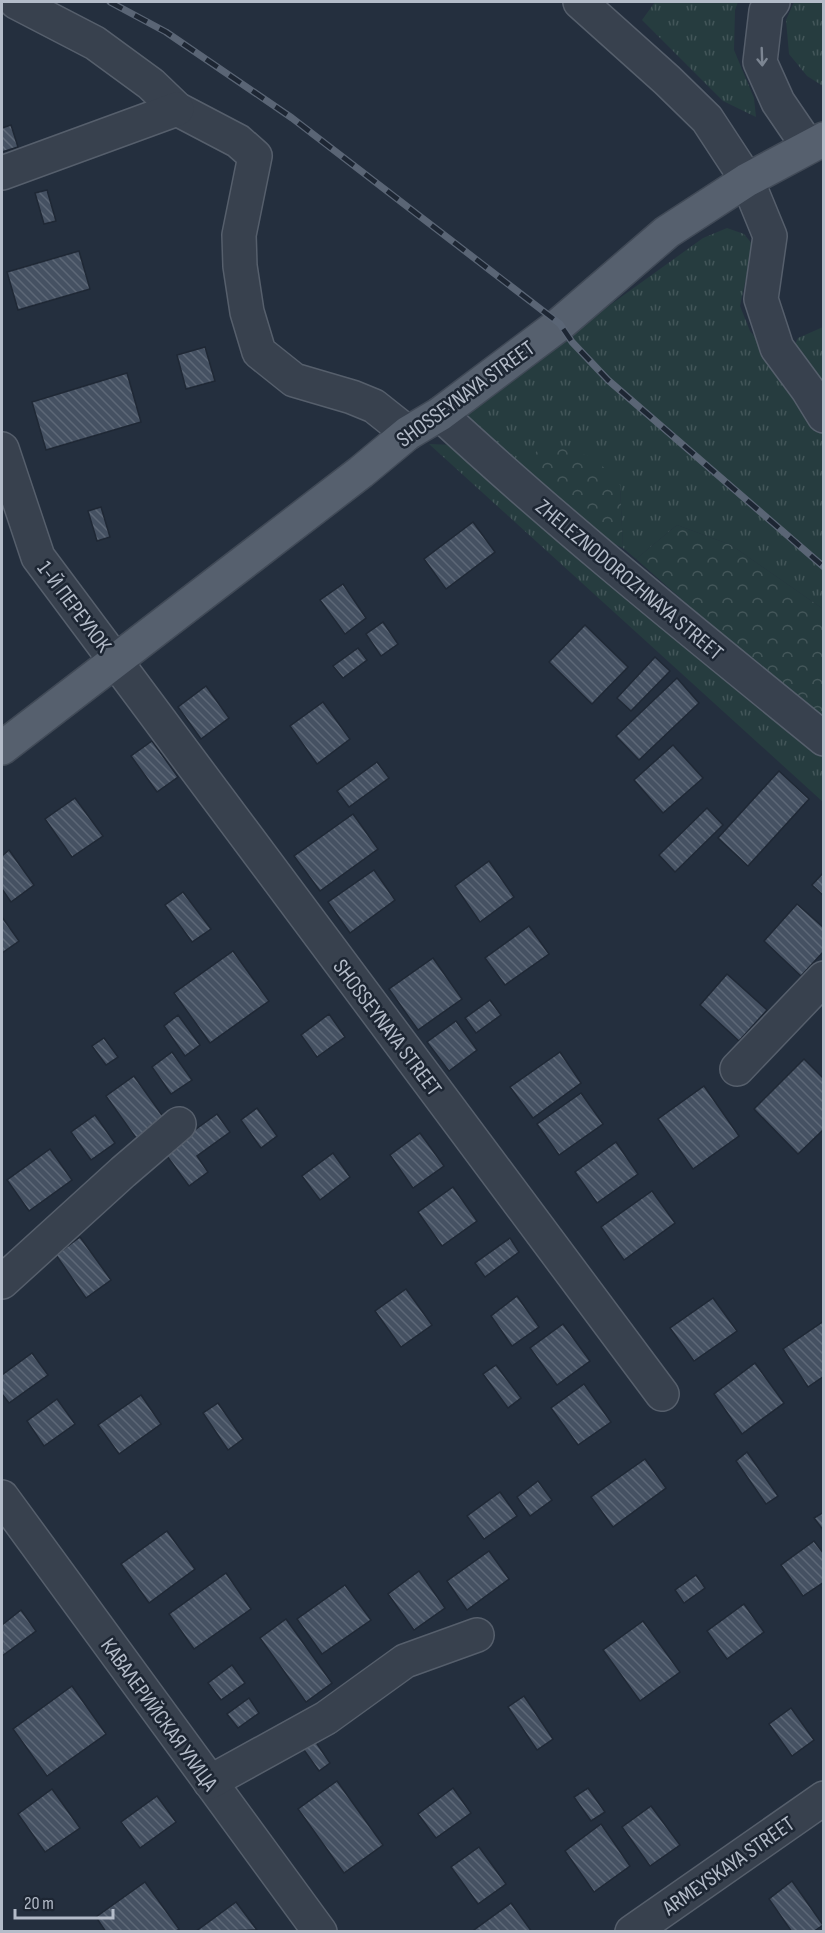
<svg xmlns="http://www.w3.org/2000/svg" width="825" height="1933" font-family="'Sofia Sans Condensed',sans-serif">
<defs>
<pattern id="grass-tufts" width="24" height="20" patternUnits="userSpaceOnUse" patternTransform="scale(1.5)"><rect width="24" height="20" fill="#263c3f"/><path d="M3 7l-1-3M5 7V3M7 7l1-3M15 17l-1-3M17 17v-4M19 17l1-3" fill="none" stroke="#435659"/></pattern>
<pattern id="forest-crowns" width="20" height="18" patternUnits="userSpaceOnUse" patternTransform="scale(1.5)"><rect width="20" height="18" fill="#263c3f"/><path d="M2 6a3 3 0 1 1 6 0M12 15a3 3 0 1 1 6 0" fill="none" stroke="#435659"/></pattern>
<pattern id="building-back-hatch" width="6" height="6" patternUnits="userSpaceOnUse" patternTransform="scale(1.5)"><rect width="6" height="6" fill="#455162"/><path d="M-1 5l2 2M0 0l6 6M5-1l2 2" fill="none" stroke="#5d6877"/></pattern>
</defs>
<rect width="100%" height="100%" fill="#242f3e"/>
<!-- grass -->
<g fill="url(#grass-tufts)">
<polygon points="655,2 738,2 735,10 734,50 754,98 756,117 723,101 642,20"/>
<polygon points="794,2 823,2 823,86 807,76 789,54 786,20"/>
<polygon points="727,228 744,234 753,245 740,306 750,331 787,376 823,435 823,609 731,545 677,525 636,559 623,548 620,485 517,469 470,422 468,412 478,400 703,238"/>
<polygon points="823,327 823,399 793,349 798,338"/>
<polygon points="429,444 455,445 823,757 823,802"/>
</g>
<!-- forest -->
<g fill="url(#forest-crowns)">
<polygon points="547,442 595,458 620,485 623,548 602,539 517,469"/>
<polygon points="677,525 731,545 823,609 823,719 771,678 636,559"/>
</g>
<!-- building -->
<g fill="url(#building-back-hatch)" stroke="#1f2835" stroke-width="1.5">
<polygon points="11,125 18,147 2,152 2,128"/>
<polygon points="47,190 56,221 44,224 35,193"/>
<polygon points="79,251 90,289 18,310 7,272"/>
<polygon points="205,347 215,381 186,389 177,355"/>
<polygon points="127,373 141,422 46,450 32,402"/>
<polygon points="101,507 110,537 97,541 88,511"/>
<polygon points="473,522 495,552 446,589 424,559"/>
<polygon points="343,584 366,618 345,634 320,600"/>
<polygon points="383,622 398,644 381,656 366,634"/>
<polygon points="585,625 628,667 592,704 549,662"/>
<polygon points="358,648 367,660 343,678 333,666"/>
<polygon points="655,657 670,671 631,711 617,698"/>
<polygon points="677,678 699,703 639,760 616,736"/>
<polygon points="206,686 229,718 201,739 178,707"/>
<polygon points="323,702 350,739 317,764 290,726"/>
<polygon points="152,741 178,777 157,792 131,756"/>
<polygon points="673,745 703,778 663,813 634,780"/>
<polygon points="377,762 389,778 349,807 337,791"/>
<polygon points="779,771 809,799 748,866 718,838"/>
<polygon points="75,798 103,836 72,857 45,819"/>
<polygon points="707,808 723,825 675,872 659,855"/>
<polygon points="353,814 378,849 320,891 294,856"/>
<polygon points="9,850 34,885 11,902 2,889 2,856"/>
<polygon points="489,861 514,897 480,922 455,886"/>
<polygon points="374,870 395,900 350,933 328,902"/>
<polygon points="824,872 824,896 812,885"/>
<polygon points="183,892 211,929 192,942 165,905"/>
<polygon points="797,904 824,928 824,951 801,976 764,941"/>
<polygon points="2,917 19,941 2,953"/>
<polygon points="529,926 549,954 505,985 485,958"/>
<polygon points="233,951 269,1001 210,1043 174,993"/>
<polygon points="433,958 462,999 418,1030 389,989"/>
<polygon points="727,974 767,1010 739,1041 700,1005"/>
<polygon points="490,1000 501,1015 476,1033 465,1018"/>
<polygon points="329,1014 345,1037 317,1057 301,1035"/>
<polygon points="178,1015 200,1045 185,1056 164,1026"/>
<polygon points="456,1021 477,1050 449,1071 427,1042"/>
<polygon points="104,1038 118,1057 106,1065 92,1046"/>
<polygon points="172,1052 192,1080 171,1094 152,1067"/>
<polygon points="560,1052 581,1083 533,1118 510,1087"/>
<polygon points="804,1059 824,1079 824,1129 798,1154 754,1109"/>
<polygon points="134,1076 164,1118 136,1138 106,1096"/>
<polygon points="704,1086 739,1136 693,1169 658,1119"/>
<polygon points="581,1093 603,1124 559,1155 537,1124"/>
<polygon points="257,1108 277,1136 261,1148 241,1120"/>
<polygon points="217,1114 230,1132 197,1156 208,1172 189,1186 164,1152"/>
<polygon points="95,1115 115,1143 91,1160 71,1132"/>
<polygon points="420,1133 444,1166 413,1188 390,1155"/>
<polygon points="616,1142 638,1174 597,1203 575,1172"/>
<polygon points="50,1149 72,1180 29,1211 7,1180"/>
<polygon points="333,1153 350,1177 320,1200 302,1176"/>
<polygon points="453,1187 477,1221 442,1246 418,1212"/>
<polygon points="652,1191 675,1223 624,1260 601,1227"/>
<polygon points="80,1237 111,1280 86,1298 56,1255"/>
<polygon points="510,1238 519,1252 485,1277 475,1263"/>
<polygon points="406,1289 432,1325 401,1347 375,1311"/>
<polygon points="517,1296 539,1327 512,1346 491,1316"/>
<polygon points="713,1298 737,1331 694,1361 670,1328"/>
<polygon points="824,1321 824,1376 808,1387 783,1349"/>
<polygon points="563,1324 590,1361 557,1385 530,1348"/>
<polygon points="32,1353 48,1375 9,1403 2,1394 2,1375"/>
<polygon points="755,1363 784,1403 742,1434 714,1394"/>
<polygon points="496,1365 521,1398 508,1408 483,1374"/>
<polygon points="584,1384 611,1422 578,1445 551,1408"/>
<polygon points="141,1395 161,1424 119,1454 98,1425"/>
<polygon points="57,1399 75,1424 44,1446 27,1421"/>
<polygon points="218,1403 243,1439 228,1450 203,1413"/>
<polygon points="747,1452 778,1496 766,1504 736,1461"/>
<polygon points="645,1459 666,1488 613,1527 591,1497"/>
<polygon points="538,1481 552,1500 530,1516 517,1497"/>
<polygon points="500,1492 517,1516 484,1539 467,1516"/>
<polygon points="824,1512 824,1531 814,1518"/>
<polygon points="167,1531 195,1569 149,1603 121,1564"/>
<polygon points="814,1541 824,1554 824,1582 803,1596 781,1565"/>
<polygon points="489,1551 509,1579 467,1610 447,1581"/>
<polygon points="419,1571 445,1608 414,1630 388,1594"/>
<polygon points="226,1573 251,1609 194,1649 169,1614"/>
<polygon points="696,1575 705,1588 684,1603 675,1590"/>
<polygon points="345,1585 371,1620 322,1654 297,1619"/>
<polygon points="744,1604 764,1632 727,1659 707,1631"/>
<polygon points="21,1610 36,1631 2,1656 2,1625"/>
<polygon points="286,1619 332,1683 306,1702 260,1638"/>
<polygon points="643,1621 680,1672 640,1701 603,1650"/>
<polygon points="232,1665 245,1683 221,1700 208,1683"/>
<polygon points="72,1686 106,1734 47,1776 13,1729"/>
<polygon points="524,1696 553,1739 537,1750 508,1707"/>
<polygon points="249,1698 259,1713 238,1728 227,1714"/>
<polygon points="791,1708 814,1740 792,1756 769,1724"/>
<polygon points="311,1735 330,1763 319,1771 299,1743"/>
<polygon points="337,1781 383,1845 344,1873 298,1809"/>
<polygon points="453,1788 471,1813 436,1838 418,1814"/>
<polygon points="588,1788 605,1812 591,1821 574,1797"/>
<polygon points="52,1789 80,1828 45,1852 18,1814"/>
<polygon points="157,1796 176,1822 140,1848 121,1822"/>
<polygon points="651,1806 680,1845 650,1866 622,1827"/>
<polygon points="601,1824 630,1866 594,1892 565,1851"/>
<polygon points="479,1847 506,1884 478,1904 451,1867"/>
<polygon points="792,1881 823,1925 813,1932 792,1932 769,1899"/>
<polygon points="145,1882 179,1929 175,1932 106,1932 96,1917"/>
<polygon points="236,1902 257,1930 195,1932"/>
<polygon points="511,1903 532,1932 475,1932 474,1930"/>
</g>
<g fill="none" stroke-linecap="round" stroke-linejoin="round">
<!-- minor casing -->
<g stroke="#565f6c" stroke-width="36">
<g id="minor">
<polyline points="16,2 95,43 151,84 177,109 238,141 255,156 239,235 240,266 247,312 259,352 294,380 352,397 374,406 408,433"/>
<polyline points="580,2 667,80 707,119 747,180 770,236 761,299 777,348 808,390 824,416"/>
<polyline points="773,2 766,11 760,62 778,102 808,146"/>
<polyline points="2,173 177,109"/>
<path d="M440,414C563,528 694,633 824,739"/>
<polyline points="2,449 38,557 662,1394"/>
<polyline points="737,1069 824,978"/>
<polyline points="2,1282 123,1172 179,1124"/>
<polyline points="2,1497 320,1932"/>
<polyline points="210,1782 326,1718 405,1661 477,1635"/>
<polyline points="632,1932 824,1798"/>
</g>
</g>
<!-- major casing -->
<g stroke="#414a57" stroke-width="36">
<polyline id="major" points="2,748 361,472 408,433 440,414 560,324 667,232 747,180 824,139"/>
</g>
<!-- minor -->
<use href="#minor" stroke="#38414e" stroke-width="33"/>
<!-- major -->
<use href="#major" stroke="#56606e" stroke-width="33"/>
<!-- rail casing -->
<g stroke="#5a6575" stroke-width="7">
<polyline id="rail" points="110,2 166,32 292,118 560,324 572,342 608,380 824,567"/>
</g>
<!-- rail -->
<use href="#rail" stroke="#1d2633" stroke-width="4.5" stroke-dasharray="14" stroke-linecap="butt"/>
</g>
<!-- one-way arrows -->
<defs><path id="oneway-shaft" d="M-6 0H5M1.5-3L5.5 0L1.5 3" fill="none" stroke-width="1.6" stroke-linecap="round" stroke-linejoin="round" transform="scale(1.5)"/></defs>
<use stroke="#7c8592" href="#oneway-shaft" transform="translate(762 57) rotate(88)"/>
<g text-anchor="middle" stroke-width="5" stroke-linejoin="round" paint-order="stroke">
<!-- street labels -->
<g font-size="22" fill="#b4bcc9" stroke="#1d2633">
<text transform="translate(465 393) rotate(-36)" y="8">SHOSSEYNAYA STREET</text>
<text transform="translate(630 579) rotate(40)" y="8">ZHELEZNODOROZHNAYA STREET</text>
<text transform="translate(75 606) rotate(53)" y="8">1-Й ПЕРЕУЛОК</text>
<text transform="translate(388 1027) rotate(53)" y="8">SHOSSEYNAYA STREET</text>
<text transform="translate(160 1714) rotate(54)" y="8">КАВАЛЕРИЙСКАЯ УЛИЦА</text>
<text transform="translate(728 1865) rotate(-35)" y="8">ARMEYSKAYA STREET</text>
</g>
</g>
<!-- border -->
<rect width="825" height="1933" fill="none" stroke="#b4bcc9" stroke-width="6"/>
<!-- scale -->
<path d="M15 1909v9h98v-9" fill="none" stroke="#b4bcc9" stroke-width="3"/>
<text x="24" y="1909" font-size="18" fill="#b4bcc9" stroke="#1d2633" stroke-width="4.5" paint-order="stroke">20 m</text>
</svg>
